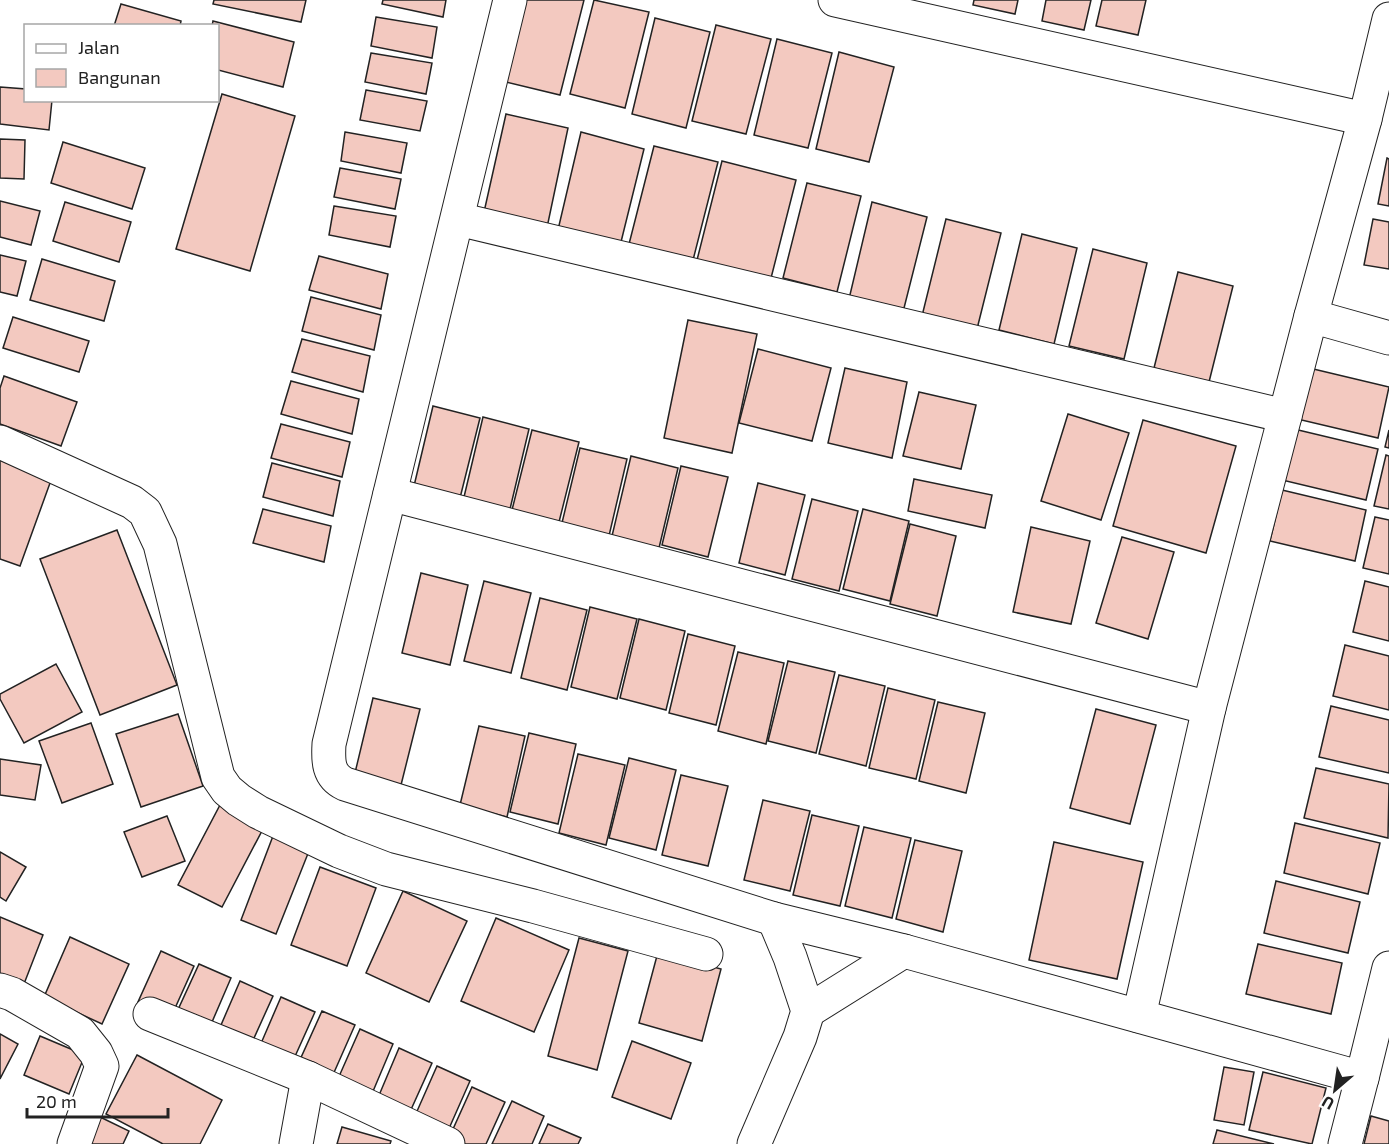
<svg xmlns="http://www.w3.org/2000/svg" width="1389" height="1144" font-family="'Exo 2',sans-serif">
<rect width="100%" height="100%" fill="#fff"/>
<!-- building -->
<g fill="#f3c9c0" stroke="#222" stroke-width="1.5">
<polygon points="214,0 306,0 301,22 213,4"/>
<polygon points="383,0 446,0 443,17 382,4"/>
<polygon points="525,0 584,0 560,95 506,82"/>
<polygon points="594,0 649,12 625,108 570,94"/>
<polygon points="974,0 1018,0 1015,14 973,5"/>
<polygon points="1046,0 1091,0 1084,30 1042,21"/>
<polygon points="1102,0 1146,0 1138,35 1096,26"/>
<polygon points="121,4 181,21 180,26 114,26"/>
<polygon points="376,17 437,27 432,58 371,46"/>
<polygon points="655,18 710,32 686,128 632,114"/>
<polygon points="213,21 294,42 283,87 218,70 218,26 212,26"/>
<polygon points="716,25 771,39 746,134 692,121"/>
<polygon points="777,39 832,53 808,148 754,135"/>
<polygon points="839,52 894,67 869,162 816,149"/>
<polygon points="371,53 432,63 426,94 365,82"/>
<polygon points="0,87 26,89 26,100 52,100 49,130 0,124"/>
<polygon points="366,90 427,101 420,131 360,120"/>
<polygon points="222,94 295,116 250,271 176,249"/>
<polygon points="506,114 568,128 545,237 482,221"/>
<polygon points="345,132 407,143 401,173 341,161"/>
<polygon points="581,132 644,149 619,250 557,234"/>
<polygon points="0,139 25,140 24,179 0,178"/>
<polygon points="63,142 145,168 132,209 51,183"/>
<polygon points="654,146 718,162 692,264 628,248"/>
<polygon points="1387,158 1389,159 1389,206 1378,204"/>
<polygon points="722,161 796,180 770,282 696,264"/>
<polygon points="340,168 401,179 395,209 334,197"/>
<polygon points="807,183 861,196 837,292 783,278"/>
<polygon points="0,201 40,211 31,245 0,237"/>
<polygon points="65,202 131,222 119,262 53,241"/>
<polygon points="872,202 927,217 903,312 849,299"/>
<polygon points="334,206 396,216 390,247 329,235"/>
<polygon points="946,219 1001,233 977,329 922,316"/>
<polygon points="1373,219 1389,222 1389,269 1364,265"/>
<polygon points="1022,234 1077,248 1054,344 999,330"/>
<polygon points="1093,249 1147,263 1124,359 1069,346"/>
<polygon points="0,255 26,261 17,296 0,292"/>
<polygon points="319,256 388,274 381,309 309,290"/>
<polygon points="42,259 115,281 104,321 30,300"/>
<polygon points="1178,272 1233,286 1209,382 1154,368"/>
<polygon points="311,297 381,315 374,350 302,331"/>
<polygon points="13,317 89,341 79,372 3,348"/>
<polygon points="688,320 757,334 732,453 664,438"/>
<polygon points="302,339 370,356 363,392 292,372"/>
<polygon points="758,349 831,368 812,441 739,423"/>
<polygon points="1305,367 1389,387 1378,438 1293,418"/>
<polygon points="845,368 907,382 892,458 828,443"/>
<polygon points="4,376 77,402 61,446 0,424 0,388"/>
<polygon points="291,381 359,399 352,434 281,414"/>
<polygon points="919,392 976,405 961,469 903,456"/>
<polygon points="433,406 480,418 460,498 414,486"/>
<polygon points="1068,414 1129,433 1101,520 1041,501"/>
<polygon points="483,417 529,429 510,509 464,497"/>
<polygon points="1143,420 1236,446 1206,553 1113,526"/>
<polygon points="281,424 350,442 342,477 271,458"/>
<polygon points="1294,429 1378,449 1366,500 1282,480"/>
<polygon points="532,430 579,442 559,522 512,510"/>
<polygon points="1389,430 1389,448 1385,447"/>
<polygon points="580,448 627,459 608,540 561,527"/>
<polygon points="0,452 54,472 20,566 0,559"/>
<polygon points="1386,455 1389,456 1389,509 1374,506"/>
<polygon points="631,456 678,468 659,548 612,536"/>
<polygon points="272,463 340,481 333,516 263,497"/>
<polygon points="681,466 728,477 708,557 662,545"/>
<polygon points="914,479 992,495 985,528 908,511"/>
<polygon points="758,483 805,495 785,575 739,563"/>
<polygon points="1282,490 1366,510 1355,561 1270,541"/>
<polygon points="812,499 858,511 839,591 792,579"/>
<polygon points="263,509 331,526 324,562 253,543"/>
<polygon points="863,509 909,521 890,601 843,589"/>
<polygon points="1375,517 1389,520 1389,574 1363,568"/>
<polygon points="910,524 956,536 937,616 890,604"/>
<polygon points="1031,527 1090,541 1071,624 1013,612"/>
<polygon points="117,530 177,685 100,715 40,559"/>
<polygon points="1122,537 1174,552 1148,639 1096,623"/>
<polygon points="421,573 468,585 450,665 402,653"/>
<polygon points="484,581 531,593 511,673 464,661"/>
<polygon points="1365,581 1389,587 1389,641 1353,632"/>
<polygon points="540,598 587,610 567,690 521,678"/>
<polygon points="590,607 637,619 617,699 571,687"/>
<polygon points="639,619 685,631 666,710 620,698"/>
<polygon points="688,634 735,646 716,725 669,713"/>
<polygon points="1345,645 1389,656 1389,710 1333,696"/>
<polygon points="738,652 784,663 766,744 718,731"/>
<polygon points="788,661 835,672 816,753 768,741"/>
<polygon points="56,664 82,712 24,743 0,699 0,694"/>
<polygon points="839,675 885,686 866,766 819,754"/>
<polygon points="888,688 935,700 916,779 869,768"/>
<polygon points="373,698 420,709 400,789 354,777"/>
<polygon points="938,702 985,713 966,793 919,781"/>
<polygon points="1331,706 1389,720 1389,773 1319,757"/>
<polygon points="1096,709 1156,725 1130,824 1070,808"/>
<polygon points="178,714 203,786 141,807 116,734"/>
<polygon points="91,723 113,784 62,803 39,741"/>
<polygon points="479,726 525,736 507,817 460,805"/>
<polygon points="529,733 576,744 558,824 510,812"/>
<polygon points="578,754 625,765 606,845 559,833"/>
<polygon points="629,758 676,770 656,850 609,838"/>
<polygon points="0,759 41,765 35,800 0,795"/>
<polygon points="1316,768 1389,784 1388,838 1304,818"/>
<polygon points="681,775 728,786 708,866 662,855"/>
<polygon points="763,800 810,811 790,891 744,880"/>
<polygon points="220,805 264,827 222,907 178,885"/>
<polygon points="812,815 859,826 840,906 793,895"/>
<polygon points="167,816 185,861 142,877 124,832"/>
<polygon points="1295,823 1380,843 1368,894 1284,873"/>
<polygon points="864,827 911,838 892,918 845,906"/>
<polygon points="273,836 309,851 276,934 241,920"/>
<polygon points="915,840 962,851 943,932 896,919"/>
<polygon points="1054,842 1143,862 1117,979 1029,960"/>
<polygon points="0,852 26,867 6,901 0,897"/>
<polygon points="320,867 376,888 347,966 291,945"/>
<polygon points="1276,881 1360,902 1348,953 1264,933"/>
<polygon points="403,891 467,921 429,1002 366,973"/>
<polygon points="0,917 43,935 22,989 0,980"/>
<polygon points="496,918 569,950 534,1032 461,1001"/>
<polygon points="70,937 129,964 102,1024 44,997"/>
<polygon points="579,938 628,951 597,1070 548,1056"/>
<polygon points="1258,944 1342,963 1331,1014 1246,994"/>
<polygon points="161,951 194,966 171,1017 138,1002"/>
<polygon points="658,952 721,969 702,1041 639,1023"/>
<polygon points="199,964 231,978 209,1029 176,1014"/>
<polygon points="240,981 273,996 250,1047 218,1032"/>
<polygon points="281,997 315,1012 292,1063 259,1048"/>
<polygon points="322,1011 355,1025 332,1077 299,1062"/>
<polygon points="360,1029 393,1044 371,1096 337,1081"/>
<polygon points="0,1034 18,1044 0,1079"/>
<polygon points="40,1036 85,1055 69,1094 24,1075"/>
<polygon points="632,1041 691,1063 671,1119 612,1097"/>
<polygon points="399,1048 432,1063 409,1114 377,1100"/>
<polygon points="137,1055 222,1100 200,1144 163,1144 106,1114"/>
<polygon points="437,1066 470,1081 447,1133 414,1118"/>
<polygon points="1224,1067 1254,1072 1244,1125 1214,1120"/>
<polygon points="1263,1072 1326,1088 1312,1144 1249,1130"/>
<polygon points="472,1087 505,1102 486,1144 462,1144 449,1138"/>
<polygon points="512,1101 544,1116 532,1144 492,1144"/>
<polygon points="96,1115 129,1131 123,1144 82,1144"/>
<polygon points="1371,1116 1389,1121 1389,1144 1364,1144"/>
<polygon points="548,1124 581,1138 578,1144 539,1144"/>
<polygon points="342,1127 391,1141 390,1144 337,1144"/>
<polygon points="1217,1130 1274,1144 1213,1144"/>
</g>
<g fill="none" stroke-linecap="round" stroke-linejoin="round">
<!-- minor casing -->
<g stroke="#222" stroke-width="35">
<g id="minor">
<path d="M510,0L329,744C328,761 328,776 345,784L774,919L904,951L1362,1078L1345,1144"/>
<polyline points="835,0 1365,119"/>
<polyline points="458,219 1285,416"/>
<polyline points="1311,316 1389,338"/>
<polyline points="0,442 132,502 145,512 160,544 218,777 227,790 239,800 258,812 339,851 386,869 533,906 706,954"/>
<polyline points="390,494 1209,708"/>
<polyline points="0,990 12,994 80,1033 96,1053 102,1066 74,1144"/>
<polyline points="808,1011 904,951"/>
<polyline points="150,1014 308,1078"/>
<polyline points="1139,1016 1209,708 1311,316 1365,119 1389,19"/>
<polyline points="1362,1078 1389,968"/>
<polyline points="296,1144 308,1078 448,1144"/>
<polyline points="754,1144 800,1037 808,1011 790,957 774,919"/>
</g>
</g>
<!-- minor -->
<use href="#minor" stroke="#fff" stroke-width="33"/>
</g>
<!-- legend -->
<rect x="24" y="24" width="195" height="78" fill="#ffffff" stroke="#a7a7a7" stroke-width="1.5"/>
<rect x="36" y="44" width="30" height="9" fill="#ffffff" stroke="#a7a7a7" stroke-width="1.5"/>
<text x="78" y="54" font-size="18" fill="#222222">Jalan</text>
<rect x="36" y="69" width="30" height="18" fill="#f3c9c0" stroke="#a7a7a7" stroke-width="1.5"/>
<text x="78" y="84" font-size="18" fill="#222222">Bangunan</text>
<!-- north arrow -->
<g transform="translate(1335 1090) rotate(209)" stroke="#ffffff" stroke-width="4.5" paint-order="stroke">
<path d="M0-4.5L10 22L0 15L-10 22Z" fill="#222222"/>
<text y="-9" font-size="16" font-weight="bold" text-anchor="middle" fill="#222222">U</text>
</g>
<!-- scale -->
<path d="M27 1108v9h141v-9" fill="none" stroke="#222222" stroke-width="3"/>
<text x="36" y="1108" font-size="18" fill="#222222" stroke="#ffffff" stroke-width="4.5" paint-order="stroke">20 m</text>
</svg>
